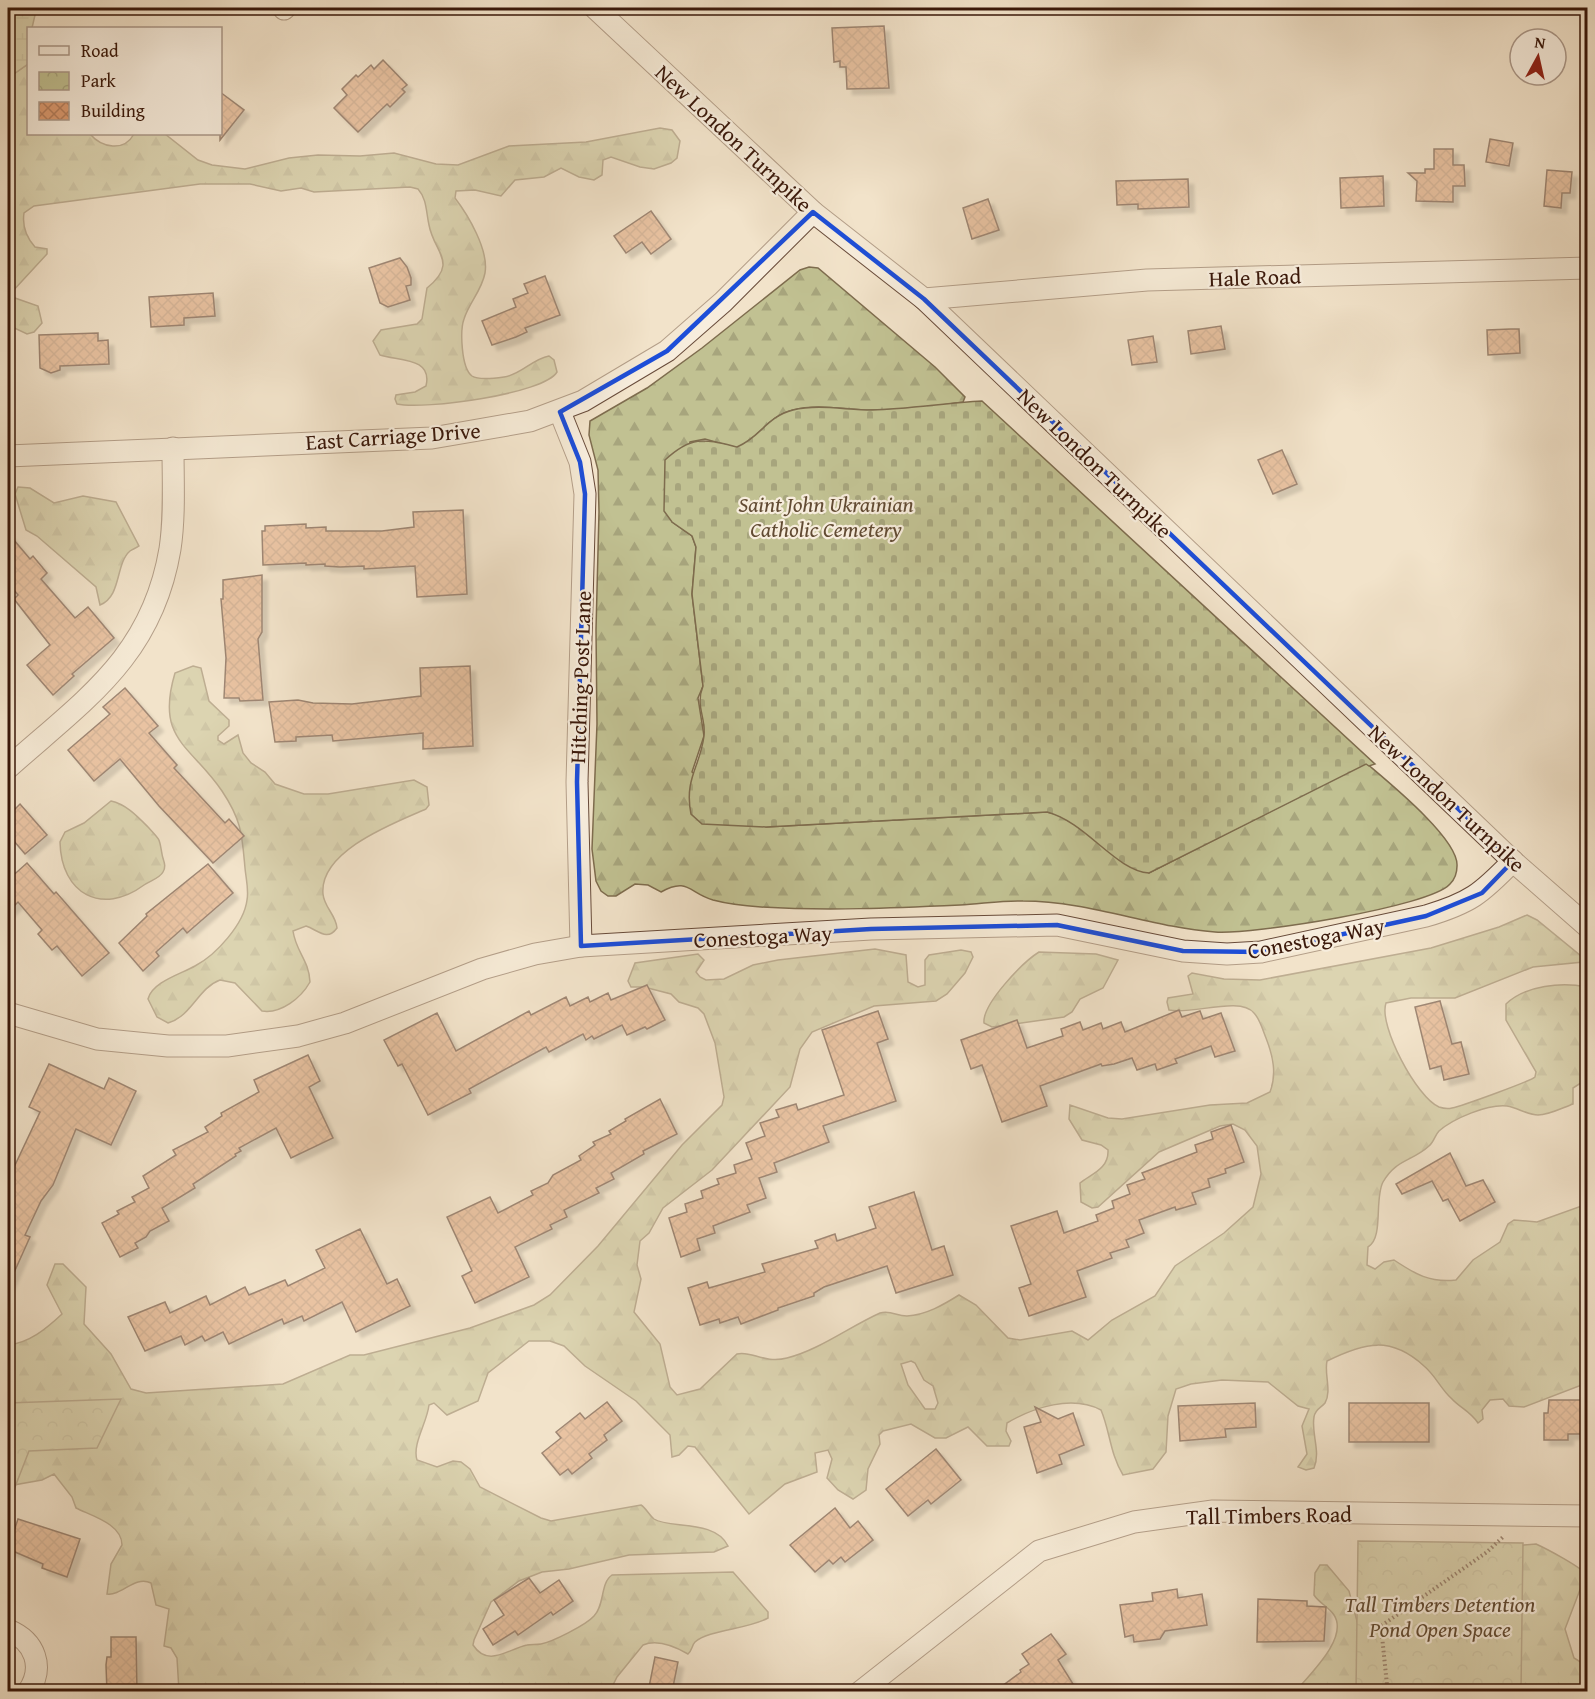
<svg xmlns="http://www.w3.org/2000/svg" width="1595" height="1699" font-family="'Gentium Book Plus',serif">
<defs>
<pattern id="forest-firs" width="22" height="20" patternUnits="userSpaceOnUse" patternTransform="scale(1.5)"><rect width="22" height="20" fill="#c1c192"/><path d="M5 1l3.5 6h-7zM16 11l3.5 6h-7z" fill="#a7a57d"/></pattern>
<pattern id="wetland-marsh" width="20" height="14" patternUnits="userSpaceOnUse" patternTransform="scale(1.5)"><rect width="20" height="14" fill="#c1c192"/><path d="M1 5h8M5 5V1M11 12h8M15 12V8" fill="none" stroke="#a7a57d"/></pattern>
<pattern id="cemetery-stones" width="16" height="16" patternUnits="userSpaceOnUse" patternTransform="scale(1.5)"><rect width="16" height="16" fill="#c1c192"/><path d="M2 7V4a2 2 0 0 1 4 0v3zM10 15v-3a2 2 0 0 1 4 0v3z" fill="#a7a57d"/></pattern>
<pattern id="park-crowns" width="20" height="18" patternUnits="userSpaceOnUse" patternTransform="scale(1.5)"><rect width="20" height="18" fill="#c1c192"/><path d="M2 6a3 3 0 1 1 6 0M12 15a3 3 0 1 1 6 0" fill="none" stroke="#a7a57d"/></pattern>
<pattern id="building-cross-hatch" width="8" height="8" patternUnits="userSpaceOnUse" patternTransform="scale(1.5)"><rect width="8" height="8" fill="#dd9c72"/><path d="M0 0l8 8M0 8l8-8" fill="none" stroke="#b47e5c"/></pattern>
<filter id="shadow"><feDropShadow dx="5.5" dy="5.5" stdDeviation="1.5" flood-color="#0004"/></filter>
</defs>
<rect width="100%" height="100%" fill="#f2e3ca"/>
<filter id="stains"><feTurbulence type="fractalNoise" baseFrequency=".00333" numOctaves="4"/><feColorMatrix values="0 0 0 0 .2 0 0 0 0 .09 0 0 0 0 .02 0 0 0 .5 -.17"/></filter>
<radialGradient id="worn" r=".72"><stop offset=".6" stop-color="#630" stop-opacity="0"/><stop offset="1" stop-color="#630" stop-opacity=".3"/></radialGradient>
<!-- forest -->
<g fill="url(#forest-firs)" stroke="#7e6c4e" stroke-width="1.5" fill-rule="evenodd">
<path d="M28,64V134H90C102,148 124,152 134,134H165L198,160L212,165L245,169L289,158L318,155L360,156L394,153L436,164L458,165L509,146L586,142L660,128L672,130L680,141L677,158L671,163L654,169L640,167L611,157L603,160L602,175L594,180L579,177L561,168L544,177L515,180L501,196L475,190L456,191L455,198C468,215 489,250 485,273C482,290 469,303 464,319C460,330 461,368 472,376C478,380 497,378 504,377C521,375 532,359 549,356L554,360L557,372C544,394 424,410 397,404L395,399L396,395L415,392L426,386C433,357 398,361 380,355L373,341L381,330L417,324L422,319L427,288C459,262 434,253 429,225C426,212 427,199 418,189L410,187L314,192L301,188L281,191L250,184H200L34,206L24,213C22,226 26,237 35,247L47,249V254L11,293L15,298L38,306L42,323L34,332L27,334L8,325V78Z"/>
<path d="M809,267L818,268L935,367L965,397L963,402C932,407 902,410 871,410C846,410 818,403 793,410C766,417 761,437 737,448L705,439L690,442L672,522L692,536L696,547L692,594L703,686L698,698L704,736L692,772L766,827L1047,812L1063,816L1149,873L1366,763C1387,781 1459,839 1457,866C1457,872 1455,879 1450,884C1430,907 1250,935 1215,932C1150,927 1089,901 1023,901C1003,900 981,904 960,905C894,908 827,911 761,907C746,906 728,904 713,900C689,893 688,877 661,892L648,885L635,884L616,896H608L601,891L596,881L592,849L597,724L596,630L599,512L598,470L589,435L590,421L647,388L702,348L800,270Z"/>
<path d="M18,487L30,488L54,503L83,496L116,502L139,546C136,548 133,549 130,551C115,564 122,596 100,605L96,587L37,536L26,530L15,494Z"/>
<path d="M193,666L201,668L209,701L229,720V726L218,736V740L224,744L238,735L243,753L251,763L265,772L275,784L304,794H328L414,780L427,787L429,805L426,809C394,823 319,851 323,894C324,907 336,915 337,928C327,942 318,930 306,926L293,931C296,952 309,960 310,982C301,998 281,1014 262,1011L235,983L220,980C198,988 192,1016 168,1023L157,1017L148,999C152,982 181,974 195,966C216,955 244,924 247,900C249,890 246,879 245,868C242,835 242,821 222,791C191,745 155,740 175,673Z"/>
<path d="M111,801C126,804 138,817 148,827C161,841 159,838 162,854C163,861 167,865 163,872C160,878 150,881 144,885C102,916 61,894 60,842L65,832L84,823Z"/>
<path d="M1527,915L1537,920L1581,956L1583,962L1533,967L1455,998H1411L1386,1003C1378,1025 1417,1098 1439,1107C1442,1108 1448,1109 1452,1108C1462,1106 1531,1081 1535,1077L1536,1072L1506,1020V1004C1526,985 1562,982 1587,987V1079L1573,1088V1104C1562,1108 1549,1115 1538,1115C1528,1115 1518,1108 1507,1106C1488,1104 1454,1118 1439,1131C1435,1135 1434,1142 1429,1146C1413,1161 1396,1159 1383,1182C1374,1199 1384,1238 1368,1247L1367,1265L1375,1269L1384,1262L1394,1260C1415,1274 1430,1283 1456,1280L1473,1260L1500,1242L1508,1224L1514,1220L1537,1222L1587,1204V1251L1581,1260L1588,1290L1587,1383L1524,1407L1509,1406L1503,1399L1490,1400L1482,1410L1483,1419L1478,1423C1470,1411 1460,1408 1451,1398C1441,1389 1435,1375 1424,1366C1391,1336 1365,1342 1327,1361C1324,1374 1332,1391 1325,1403C1321,1408 1315,1409 1314,1417C1311,1434 1321,1451 1314,1468L1306,1470L1298,1467L1307,1454L1302,1426L1309,1409L1298,1406L1268,1382L1222,1380L1191,1384L1176,1389L1168,1416L1166,1452L1153,1469L1123,1475C1110,1454 1110,1431 1101,1410C1072,1395 1034,1407 1007,1423L1006,1431L1011,1441L1009,1446H987L968,1427L946,1438H935L911,1424L883,1431L879,1435L880,1444L868,1469L866,1490L853,1499L838,1490L827,1478L832,1459L828,1450L815,1453L817,1472L785,1484L749,1514L695,1447L688,1446L679,1455L672,1457L670,1435L636,1401L585,1366L564,1346L550,1341H529L488,1373L478,1401L447,1415L434,1403L429,1405C427,1423 412,1444 417,1460L437,1467L453,1461L461,1462L470,1469L480,1487L541,1518L551,1521L641,1505C646,1508 649,1515 654,1519C669,1529 715,1519 728,1546L714,1552L629,1555L569,1569L542,1572L519,1581L491,1602L474,1640L473,1645C488,1668 508,1649 527,1645C531,1644 536,1645 541,1644C552,1642 586,1625 594,1616C605,1605 600,1583 612,1575L733,1572L768,1612V1618C749,1629 708,1630 695,1642C692,1645 692,1651 688,1654C676,1647 657,1639 643,1645L617,1677L610,1691H179L177,1658L171,1648L164,1646L169,1609L156,1605L151,1583C135,1575 122,1596 107,1594L111,1564L122,1545C122,1524 92,1516 76,1508L72,1497L54,1474L42,1480L14,1485L8,1508V1345C29,1343 46,1329 62,1314L47,1285L55,1264H63L86,1287L84,1324L111,1354L131,1389L146,1393L283,1384L350,1355H364L470,1328L534,1305L550,1295L598,1246L682,1145L722,1105L724,1097L715,1043L704,1014L698,1008L679,1002L671,994L644,987H631L628,981L635,963L698,954L704,960L696,972L700,977L706,980L724,979L753,965L778,960L875,949L906,955L908,982L918,987L925,985V960L929,955L961,950L971,952L973,957L965,973L947,994L936,1001L874,1006L812,1032L800,1049L790,1087L712,1170L663,1208L649,1233L640,1241L637,1265L641,1279L634,1312L660,1344L670,1387L677,1395L700,1389L737,1354C751,1350 764,1364 787,1358C819,1350 849,1327 880,1313C891,1310 896,1316 907,1316C926,1315 943,1305 959,1295L976,1305L1008,1338L1020,1340L1072,1331L1088,1340L1112,1320L1155,1296L1175,1266L1224,1233L1253,1207L1261,1174L1257,1146L1245,1130L1233,1124L1220,1126L1159,1152L1098,1207L1092,1208L1081,1202L1080,1183C1091,1174 1109,1169 1108,1150L1101,1145L1082,1140L1069,1119L1070,1105L1108,1118L1122,1119L1210,1105L1247,1103L1270,1092C1277,1074 1273,1056 1266,1038C1263,1031 1260,1019 1254,1013C1240,996 1192,1015 1169,1010L1167,1002L1168,998L1193,994L1188,976L1192,973L1224,979L1260,980L1431,948L1499,927ZM911,1361L915,1363L924,1380L933,1386L938,1403L935,1409H925L908,1385L901,1364Z"/>
<path d="M1039,952L1096,954L1118,960L1103,988L1080,999L1072,1012L1064,1017L992,1027L984,1023C982,1004 1023,962 1039,952Z"/>
<path d="M1536,1544C1547,1549 1579,1566 1586,1574L1565,1629L1574,1658L1587,1666V1691L1295,1692C1309,1675 1349,1638 1334,1615C1329,1607 1319,1603 1314,1595L1315,1573L1320,1565H1327L1349,1591L1358,1625L1524,1545Z"/>
</g>
<!-- wetland -->
<polygon fill="url(#wetland-marsh)" stroke="#7e6c4e" stroke-width="1.5" points="8,8 33,8 35,15 32,28 28,28 28,64 8,78"/>
<!-- cemetery -->
<path fill="url(#cemetery-stones)" stroke="#7e6c4e" stroke-width="1.5" d="M982,401L1375,764L1369,766L1366,764L1149,873C1116,871 1086,822 1047,812L766,827L702,824L691,814C684,779 700,767 704,736C706,717 695,706 703,686L692,594L696,547L692,536L672,522L664,511L665,460C692,435 704,439 737,447C761,437 766,417 793,410C818,404 846,410 872,410C909,409 945,403 982,401Z"/>
<!-- park -->
<g fill="url(#park-crowns)" stroke="#7e6c4e" stroke-width="1.5">
<polygon points="121,1399 97,1448 29,1451 8,1505 8,1403"/>
<polygon points="1358,1541 1523,1543 1521,1691 1356,1691"/>
</g>
<!-- building -->
<g fill="url(#building-cross-hatch)" stroke="#3a180a" stroke-width="1.5" filter="url(#shadow)">
<polygon points="884,26 889,88 847,89 846,67 840,67 840,61 834,62 832,28"/>
<polygon points="383,60 407,85 402,89 405,92 390,107 387,104 358,132 334,108 347,95 342,89 356,75 358,77 371,65 374,69"/>
<polygon points="220,92 244,110 220,140"/>
<polygon points="1490,139 1513,143 1509,166 1486,162"/>
<polygon points="1434,149 1453,149 1453,165 1464,165 1465,186 1453,186 1453,202 1416,201 1417,181 1408,173 1425,173 1425,169 1434,169"/>
<polygon points="1547,170 1572,172 1570,193 1562,193 1561,208 1544,206"/>
<polygon points="1383,176 1384,206 1341,208 1340,178"/>
<polygon points="1188,179 1189,207 1138,209 1138,204 1117,205 1116,181"/>
<polygon points="988,199 999,230 972,239 963,208"/>
<polygon points="651,211 671,239 651,254 642,242 626,253 614,236"/>
<polygon points="400,258 407,267 411,278 411,285 406,286 410,300 388,307 380,303 369,268"/>
<polygon points="545,276 560,315 525,328 527,332 516,337 492,345 482,321 516,307 513,299 528,293 524,284"/>
<polygon points="213,293 215,316 184,318 184,325 151,327 149,297"/>
<polygon points="1221,326 1225,349 1191,354 1188,331"/>
<polygon points="1511,329 1519,329 1520,353 1488,355 1487,330"/>
<polygon points="98,333 98,341 108,340 109,364 60,366 60,370 51,373 40,368 39,335"/>
<polygon points="1153,336 1157,362 1132,365 1128,340"/>
<polygon points="1282,450 1297,484 1273,494 1258,460"/>
<polygon points="463,510 467,594 417,597 415,566 364,569 364,566 340,567 325,566 325,564 306,565 306,563 263,565 262,531 265,531 265,526 306,524 306,528 326,527 326,531 382,531 414,527 413,512"/>
<polygon points="8,533 30,559 33,556 47,573 41,579 75,618 88,607 114,638 72,674 74,676 53,695 27,665 50,645 14,599 18,595 8,583"/>
<polygon points="262,575 262,632 258,639 263,700 240,701 239,698 224,698 226,658 221,599 223,599 223,580"/>
<polygon points="470,666 473,746 423,749 423,733 333,741 332,735 296,737 296,741 275,742 269,702 298,700 313,703 352,704 421,696 420,668"/>
<polygon points="125,688 158,726 149,733 177,765 174,768 225,823 229,819 244,836 213,863 159,806 120,759 94,781 68,750 110,714 103,707"/>
<polygon points="20,804 47,835 25,854 8,834 8,816"/>
<polygon points="27,863 54,894 56,892 109,953 82,976 57,946 52,950 38,934 42,930 18,902 8,912 8,880"/>
<polygon points="208,864 233,893 187,933 183,928 156,952 159,956 143,971 119,943 147,916 146,914"/>
<polygon points="647,985 665,1020 647,1029 645,1027 627,1035 622,1025 594,1039 592,1036 586,1040 583,1034 549,1052 546,1047 469,1089 471,1093 428,1115 402,1064 398,1066 384,1040 437,1013 456,1051 529,1011 531,1015 566,997 570,1006 588,997 590,1002 608,993 611,1000"/>
<polygon points="1440,1001 1452,1044 1461,1042 1469,1074 1444,1080 1441,1066 1430,1069 1415,1007"/>
<polygon points="1179,1010 1182,1017 1200,1011 1203,1019 1221,1013 1235,1051 1215,1057 1211,1046 1175,1059 1177,1063 1157,1070 1155,1064 1137,1070 1132,1058 1114,1064 1102,1066 1101,1064 1040,1086 1047,1106 1002,1122 982,1065 971,1069 961,1040 1017,1020 1027,1048 1063,1036 1061,1029 1080,1022 1083,1030 1101,1023 1103,1029 1121,1022 1125,1032"/>
<polygon points="878,1011 888,1039 877,1043 896,1101 823,1126 829,1142 774,1163 777,1172 759,1178 766,1198 747,1205 750,1212 713,1226 715,1233 697,1239 700,1250 681,1257 669,1218 687,1212 685,1204 703,1198 701,1191 719,1184 717,1179 736,1173 734,1165 752,1159 746,1143 765,1136 760,1123 779,1117 776,1110 796,1104 798,1110 844,1095 822,1030"/>
<polygon points="308,1055 320,1081 309,1087 333,1138 291,1158 276,1128 239,1148 241,1151 235,1154 236,1156 193,1184 195,1188 162,1208 169,1221 150,1231 146,1237 135,1243 138,1248 120,1257 102,1223 119,1214 117,1211 135,1202 132,1197 149,1188 143,1176 176,1155 173,1150 208,1132 205,1127 222,1116 221,1113 259,1092 254,1080"/>
<polygon points="49,1064 104,1089 109,1078 136,1091 111,1145 76,1129 53,1185 41,1201 25,1235 30,1237 8,1286 8,1180 40,1112 29,1107"/>
<polygon points="660,1099 677,1134 643,1151 644,1154 611,1173 614,1179 596,1188 599,1193 564,1210 567,1217 550,1225 552,1229 515,1247 529,1277 475,1303 462,1276 472,1271 447,1217 490,1197 498,1213 533,1195 531,1191 548,1183 553,1175 581,1160 579,1156 595,1145 593,1142 611,1134 609,1131 626,1121 625,1119"/>
<polygon points="1231,1125 1244,1162 1225,1169 1226,1173 1208,1179 1210,1187 1192,1193 1196,1204 1176,1210 1175,1207 1139,1220 1144,1233 1126,1240 1129,1247 1110,1253 1112,1258 1077,1271 1086,1297 1029,1316 1019,1288 1031,1284 1011,1226 1057,1211 1064,1233 1098,1221 1096,1215 1114,1208 1112,1201 1130,1194 1127,1185 1145,1179 1142,1173 1197,1152 1195,1145 1213,1139 1211,1132"/>
<polygon points="1450,1153 1466,1186 1483,1180 1495,1202 1460,1221 1448,1199 1443,1201 1432,1181 1402,1194 1396,1184"/>
<polygon points="914,1192 932,1250 944,1246 953,1275 896,1293 887,1266 824,1287 814,1293 814,1296 778,1308 778,1310 741,1324 738,1317 720,1323 719,1319 700,1325 688,1288 707,1282 709,1288 765,1272 762,1264 818,1248 815,1241 835,1234 837,1241 876,1228 869,1207"/>
<polygon points="360,1229 387,1284 397,1279 410,1306 356,1332 342,1302 304,1321 302,1316 284,1324 282,1319 229,1344 223,1332 205,1341 202,1336 185,1345 181,1336 145,1351 128,1317 165,1302 170,1313 206,1296 210,1305 245,1287 249,1295 285,1280 288,1286 325,1268 316,1250"/>
<polygon points="1549,1400 1587,1400 1587,1434 1568,1434 1568,1440 1544,1440 1544,1413 1548,1413"/>
<polygon points="607,1402 622,1421 604,1435 607,1440 589,1454 592,1458 572,1474 568,1469 560,1475 542,1453 561,1438 556,1432 580,1413 585,1419"/>
<polygon points="1255,1403 1256,1427 1225,1429 1226,1437 1180,1441 1178,1406"/>
<rect x="1349" y="1403" width="80" height="39"/>
<polygon points="1035,1407 1058,1419 1073,1413 1084,1445 1059,1455 1062,1464 1037,1473 1024,1427 1041,1422"/>
<polygon points="936,1449 961,1480 931,1504 928,1500 908,1516 886,1489"/>
<polygon points="835,1508 850,1528 858,1521 873,1540 845,1562 841,1557 833,1564 829,1560 815,1572 790,1545"/>
<polygon points="18,1519 80,1539 67,1577 42,1568 43,1564 8,1549"/>
<polygon points="529,1578 540,1593 559,1580 573,1601 553,1615 551,1612 518,1635 515,1631 493,1645 483,1629 504,1615 494,1600"/>
<polygon points="1177,1589 1178,1598 1202,1594 1207,1625 1165,1631 1160,1639 1134,1642 1133,1635 1125,1637 1120,1605 1153,1601 1152,1593"/>
<polygon points="1258,1599 1307,1601 1307,1606 1326,1607 1324,1641 1257,1642"/>
<polygon points="1051,1634 1066,1654 1058,1660 1078,1692 994,1692 1021,1672 1020,1670 1029,1664 1022,1654"/>
<polygon points="111,1637 136,1637 137,1692 107,1692 106,1665 107,1657 111,1657"/>
<polygon points="655,1657 678,1662 672,1692 648,1692"/>
</g>
<g fill="none" stroke-linecap="round" stroke-linejoin="round">
<!-- minor casing -->
<g stroke="#684b3a" stroke-width="23">
<g id="minor">
<polyline points="595,8 813,212 924,299 1516,864 1588,927"/>
<polyline points="284,9 285,8"/>
<polyline points="924,299 1147,280 1588,268"/>
<polyline points="560,412 580,462 585,494 577,782 581,946"/>
<polyline points="8,456 432,438 530,421 583,401 667,351 723,302 813,212"/>
<path d="M8,768C84,700 152,657 170,549C175,516 173,482 173,448"/>
<path d="M8,1013L97,1039L168,1046H227L298,1036L345,1023L482,969L535,954L581,946L871,929L1057,925L1183,951L1227,954L1261,952L1426,916C1470,903 1481,894 1513,861"/>
<path d="M8,1630C35,1641 45,1667 28,1692"/>
<polyline points="860,1692 1039,1551 1134,1522 1213,1511 1588,1516"/>
</g>
</g>
<!-- path -->
<polyline stroke="#3a180a" stroke-width="4" stroke-dasharray="1.5 3" stroke-linecap="butt" points="1384,1692 1387,1685 1381,1626 1487,1552 1504,1536"/>
<!-- minor -->
<use href="#minor" stroke="#f7eddd" stroke-width="21"/>
</g>
<!-- marked area -->
<path d="M0 0H1595V1699H0ZM813,212L924,299L1513,861L1482,893L1426,916L1261,952L1183,951L1057,925L871,929L581,946L577,782L585,494L580,462L560,412L667,351Z" fill="#f2e3ca" fill-opacity=".55" fill-rule="evenodd"/>
<path fill="none" stroke="#1d4ed8" stroke-width="4.5" stroke-linejoin="round" d="M813,212L924,299L1513,861L1482,893L1426,916L1261,952L1183,951L1057,925L871,929L581,946L577,782L585,494L580,462L560,412L667,351Z"/>
<g text-anchor="middle" stroke-width="4.5" stroke-linejoin="round" paint-order="stroke">
<!-- street labels -->
<g font-size="22" fill="#3a180a" stroke="#f7eddd">
<text transform="translate(734 138) rotate(43)" y="8">New London Turnpike</text>
<text transform="translate(1255 277) rotate(-2)" y="8">Hale Road</text>
<text transform="translate(393 436) rotate(-4)" y="8">East Carriage Drive</text>
<text transform="translate(1095 463) rotate(44)" y="8">New London Turnpike</text>
<text transform="translate(580 677) rotate(-88)" y="8">Hitching Post Lane</text>
<text transform="translate(1447 798) rotate(43)" y="8">New London Turnpike</text>
<text transform="translate(763 936) rotate(-3)" y="8">Conestoga Way</text>
<text transform="translate(1316 938) rotate(-11)" y="8">Conestoga Way</text>
<text transform="translate(1269 1515) rotate(-1)" y="8">Tall Timbers Road</text>
</g>
<!-- park labels -->
<g font-size="22" font-style="italic" fill="#624b33" stroke="#f7eddd">
<text x="826" y="512">Saint John Ukrainian<tspan x="826" dy="25">Catholic Cemetery</tspan></text>
<text x="1440" y="1612">Tall Timbers Detention<tspan x="1440" dy="25">Pond Open Space</tspan></text>
</g>
</g>
<!-- margin -->
<rect width="1595" height="1699" fill="none" stroke="#f2e3ca" stroke-width="30"/>
<rect x="9" y="9" width="1577" height="1681" fill="none" stroke="#3a180a" stroke-width="3"/>
<rect x="15" y="15" width="1565" height="1669" fill="none" stroke="#3a180a" stroke-width="1.5"/>
<!-- legend -->
<rect x="27" y="27" width="195" height="108" fill="#f7eddd" stroke="#ab9889" stroke-width="1.5"/>
<rect x="39" y="46" width="30" height="9" fill="#f7eddd" stroke="#ab9889" stroke-width="1.5"/>
<text x="81" y="57" font-size="18" fill="#3a180a">Road</text>
<rect x="39" y="72" width="30" height="18" fill="url(#park-crowns)" stroke="#ab9889" stroke-width="1.5"/>
<text x="81" y="87" font-size="18" fill="#3a180a">Park</text>
<rect x="39" y="102" width="30" height="18" fill="url(#building-cross-hatch)" stroke="#ab9889" stroke-width="1.5"/>
<text x="81" y="117" font-size="18" fill="#3a180a">Building</text>
<!-- north arrow -->
<g transform="translate(1538 57) rotate(8)"><circle r="28" fill="#f7eddd" stroke="#ab9889" stroke-width="1.5"/>
<path d="M0-4.5L10 22L0 15L-10 22Z" fill="#8f2418"/>
<text y="-9" font-size="16" font-weight="bold" text-anchor="middle" fill="#3a180a">N</text>
</g>
<rect width="100%" height="100%" filter="url(#stains)"/>
<rect width="100%" height="100%" fill="url(#worn)"/>
</svg>
